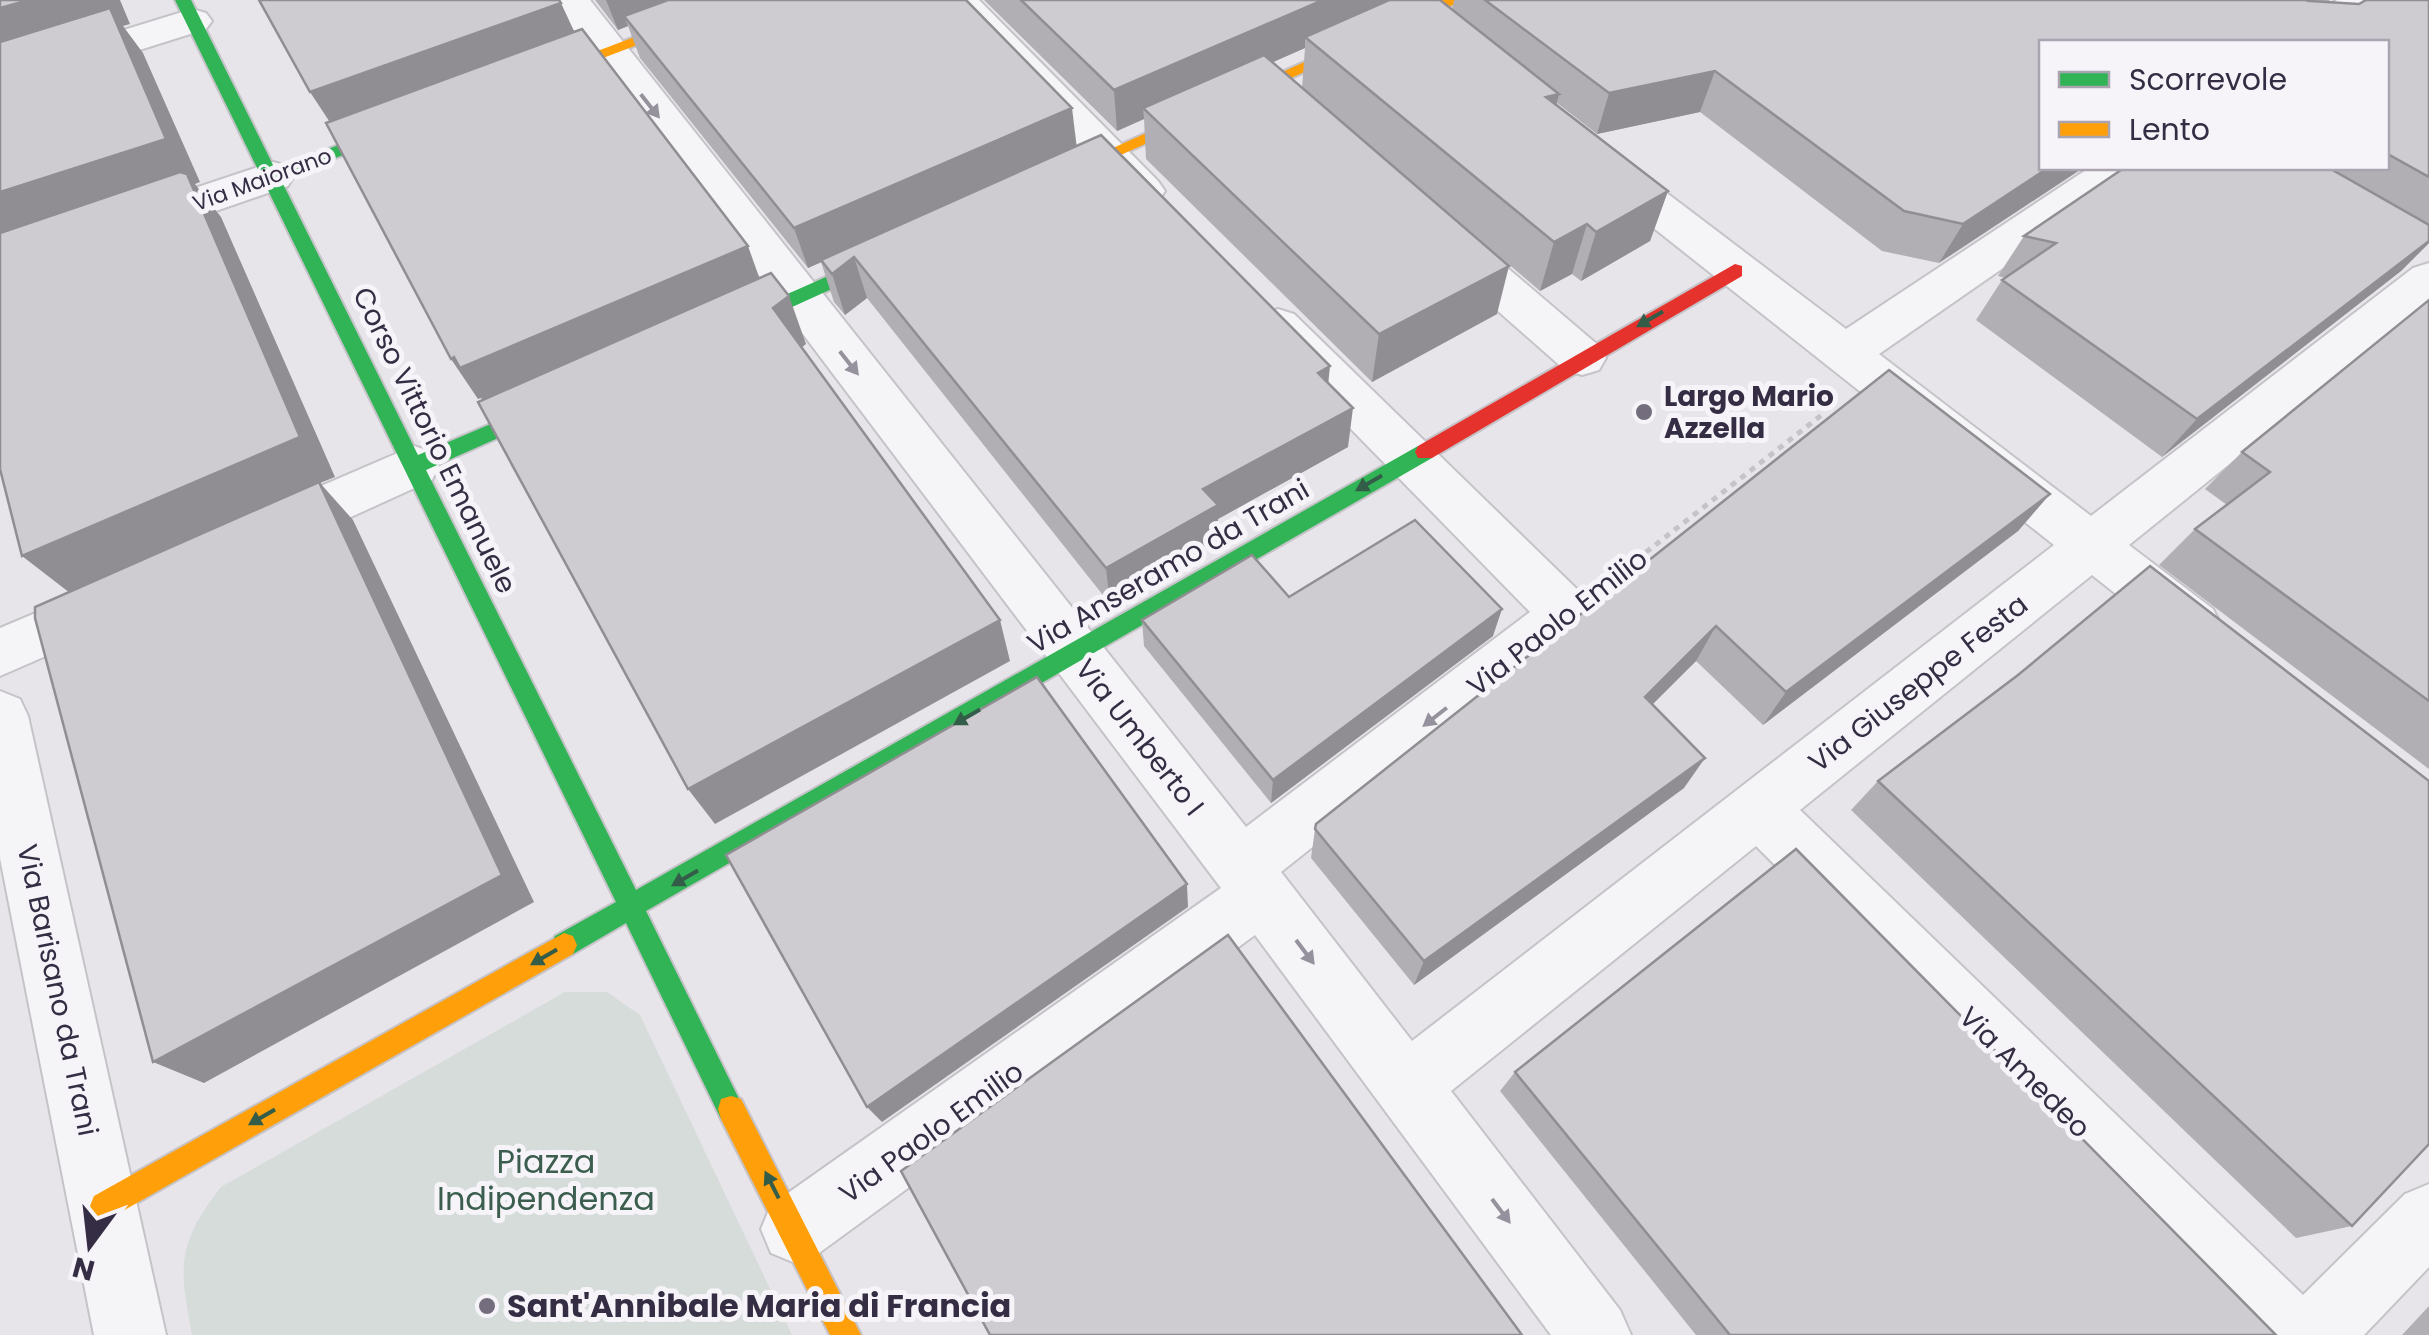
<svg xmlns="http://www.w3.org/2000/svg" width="2429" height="1335" font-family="Poppins,sans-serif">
<rect width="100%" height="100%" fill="#e7e5ea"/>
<!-- green -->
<path fill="#d5dcda" d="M565,992H607L640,1015L792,1335H192C179,1266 176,1245 221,1187Z"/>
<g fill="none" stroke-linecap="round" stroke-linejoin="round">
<!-- street casing -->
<g stroke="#c5c3c8" stroke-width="4">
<g id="street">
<polygon points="551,0 590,0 1246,827 1530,612 1262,338 1255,326 1262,314 1278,309 1294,314 1586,598 1594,614 1586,630 1281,872 1412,1041 2054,545 1588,176 1582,166 1588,156 1603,152 1618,156 1846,329 2089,168 2139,168 2133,178 1879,354 2091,516 2413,268 2429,263 2429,303 2129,545 2213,609 2221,625 2213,641 2194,648 2175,641 2092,575 1800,810 2303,1295 2405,1194 2429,1184 2429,1267 2364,1335 2243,1335 1756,846 1451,1091 1620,1310 1631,1335 1551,1335 1255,935 819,1253 795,1263 771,1253 761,1229 771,1205 1221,888"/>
<polygon points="938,0 979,0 1158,181 1165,191 1158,201 1143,206 1128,201"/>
<polygon points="2337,0 2382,0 2377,8 2327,42 2282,42 2287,33"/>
<polygon points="192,9 206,13 212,21 206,29 0,94 0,68"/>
<polygon points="273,162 288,166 294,176 288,186 0,286 0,253"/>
<polygon points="1448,227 1464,231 1599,346 1606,358 1599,370 1582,375 1565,370 1432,253 1426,242 1432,231"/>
<polygon points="414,446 432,452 439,466 432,480 285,547 267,553 249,547 241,532 249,517"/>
<polygon points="107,583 126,589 134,605 126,621 0,676 0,628"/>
<polygon points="0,691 20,699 28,716 166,1335 94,1335 0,858"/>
</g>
</g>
<!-- fast casing -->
<g stroke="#c5c3c8" stroke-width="4">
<g id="fast">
<polygon points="175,0 191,0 275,169 405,120 411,118 420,124 281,180 418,455 556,396 563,394 573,401 570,406 426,470 636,890 1418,446 1432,446 1435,452 1432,458 646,911 744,1109 741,1119 731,1122 721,1119 626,923 573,954 564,957 555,954 551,945 555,936 616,902"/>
<polygon points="896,246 905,252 902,257 731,335 717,335 714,330 717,325"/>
</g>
</g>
<!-- slow casing -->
<g stroke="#c5c3c8" stroke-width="4">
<g id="slow">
<polygon points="732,0 755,0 535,84 523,84 521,80"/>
<polygon points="1443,0 1464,0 1052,186 1046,188 1037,182"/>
<polygon points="564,933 573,936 577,945 573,954 114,1216 104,1220 94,1216 90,1206 94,1196"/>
<polygon points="731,1096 741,1099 861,1335 830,1335 721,1119 718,1109 721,1099"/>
</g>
</g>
<!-- jam casing -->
<g stroke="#c5c3c8" stroke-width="4">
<polygon id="jam" points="1735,264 1742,266 1742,276 1432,458 1418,458 1415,452 1418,446"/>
</g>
<!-- path-far1 -->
<polyline stroke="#c5c3c9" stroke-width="5" stroke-dasharray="6 6" stroke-linecap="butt" points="1627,567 1823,414"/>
<!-- path -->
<polyline stroke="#c5c3c9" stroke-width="8" stroke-dasharray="9 9" stroke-linecap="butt" points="1616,575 1630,564"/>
<!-- street -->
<use href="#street" fill="#f5f5f7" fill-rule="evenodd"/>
<!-- fast -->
<use href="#fast" fill="#30b455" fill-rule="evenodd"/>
<!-- slow -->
<use href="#slow" fill="#ff9f0a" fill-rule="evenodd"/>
<!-- jam -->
<use href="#jam" fill="#e5322d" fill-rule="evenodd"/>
</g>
<!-- wall -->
<g fill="#b1afb4" fill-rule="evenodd">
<polygon points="595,0 966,0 1076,146 1328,383 1348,447 1218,519 1217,543 1110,604 867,298 845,315 834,302 821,262 808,268 640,58 628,26 618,30"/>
<path d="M984,0H1386V1L1452,10L1454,0H2330L2327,2L2359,4L2429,0V243L2401,271L2162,457L1976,320L2002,280L2006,278L1998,276L2024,236L2124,168H2386V42H2042V168L1939,263L1882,251L1700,112L1597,134L1557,103L1556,105L1668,191L1650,241L1581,281L1572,274L1540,291L1313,97L1497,314L1372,382L1146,159L1144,119L1117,131ZM1305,48L1302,88L1272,62Z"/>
<polygon points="2429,300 2429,769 2159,565 2195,529 2227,505 2205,489 2242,452"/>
<polygon points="1889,370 2050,494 2018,531 1763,725 1696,661 1652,704 1684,788 1414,985 1311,858 1315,829"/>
<polygon points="1289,597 1493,636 1271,803 1144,646 1142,620"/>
<polygon points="1878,781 2352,1226 2296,1238 1851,810"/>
<polygon points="1515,1072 2276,1335 1696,1335 1500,1091"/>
<polygon points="2429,1306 2429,1335 2402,1335"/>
</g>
<!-- shaded-wall -->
<g fill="#908e92">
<polygon points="29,0 120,0 130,24 123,26 143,53 200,182 195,184 221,217 335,477 320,483 353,520 534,902 204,1083 153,1062 70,593 22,556 0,249 0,8"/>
<polygon points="606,0 700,0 624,16 628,26 618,30"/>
<polygon points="1323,0 1386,0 1385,13 1305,37 1305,48 1151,116 1143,108 1144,119 1117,131 1114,90"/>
<polygon points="561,3 580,44 337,133 310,92"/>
<polygon points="1715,71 1700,112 1597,134 1609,93"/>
<polygon points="1559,94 1546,145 1546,97"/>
<polygon points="1072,108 1077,149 808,268 794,228"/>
<polygon points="2048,168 2083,168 1939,263 1963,224"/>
<polygon points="1668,191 1650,241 1581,281 1596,232"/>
<polygon points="1587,224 1572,274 1540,291 1554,242"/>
<polygon points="2429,241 2429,243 2401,271 2162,457 2197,419"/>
<polygon points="748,246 763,288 488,408 481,398 478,399 451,359"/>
<polygon points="854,257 867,298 845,315 832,274"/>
<polygon points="1509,266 1497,314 1372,382 1379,334"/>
<polygon points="789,296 806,344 791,356 773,308"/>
<polygon points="1330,366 1326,406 1318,373"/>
<polygon points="1353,408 1348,447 1218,519 1217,543 1110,604 1106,568 1203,489"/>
<polygon points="2050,494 2018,531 1763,725 1786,692"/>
<polygon points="1502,609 1493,636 1271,803 1273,780"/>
<polygon points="1000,620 1010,661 715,824 688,789"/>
<polygon points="1716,626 1696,661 1627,730 1645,697"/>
<polygon points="1705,758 1684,788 1414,985 1424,961"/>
<polygon points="1187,884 1188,907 882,1122 867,1107"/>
</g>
<!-- building -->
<g fill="#cecbd1" stroke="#908e92" stroke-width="2.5">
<polygon points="0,0 29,0 0,8"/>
<polygon points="259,0 559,0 561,3 310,92"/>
<polygon points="668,0 966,0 1072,108 794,228 624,16"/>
<polygon points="1021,0 1323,0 1114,90"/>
<polygon points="1389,0 1440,0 1559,94 1546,97 1668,191 1596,232 1587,224 1554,242 1305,37"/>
<polygon points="1485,0 2310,0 2309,1 2359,4 2366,0 2429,0 2429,177 2386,153 2386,42 2042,42 2042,168 2048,168 1963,224 1904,211 1715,71 1609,93"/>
<polygon points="110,8 166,139 0,192 0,42"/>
<polygon points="582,29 748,246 460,368 454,357 451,359 326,123"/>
<polygon points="1264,55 1509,266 1379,334 1143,108"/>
<polygon points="1101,135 1330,366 1318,373 1353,408 1203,489 1218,505 1106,568 854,257 832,274 821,260"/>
<polygon points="2124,168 2329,168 2429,225 2429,241 2197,419 2002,280 2056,243 2024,236"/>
<polygon points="180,172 187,174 300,437 22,556 0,469 0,233"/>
<polygon points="771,273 789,296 773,308 1000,620 688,789 478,402"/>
<polygon points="2429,300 2429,701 2195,529 2270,472 2242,452"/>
<polygon points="1889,370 2050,494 1786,692 1716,626 1645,697 1705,758 1424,961 1315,829 1316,824"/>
<polygon points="319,482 502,875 153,1062 35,618 35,607"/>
<polygon points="1415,520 1502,609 1273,780 1142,620 1252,555 1289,597"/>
<polygon points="2150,566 2429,781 2429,1144 2352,1226 1878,781 2018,675"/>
<polygon points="1037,677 1187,884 867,1107 726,855"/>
<polygon points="1796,849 2276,1335 1730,1335 1515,1072"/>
<polygon points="1228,935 1522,1335 990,1335 901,1171"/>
</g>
<!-- one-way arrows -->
<defs><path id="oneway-solid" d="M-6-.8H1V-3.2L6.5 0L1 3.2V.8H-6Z" transform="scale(2.5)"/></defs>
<g fill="#95919d">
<use href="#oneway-solid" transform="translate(650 106) rotate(52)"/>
<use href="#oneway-solid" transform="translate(849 363) rotate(52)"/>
<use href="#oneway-solid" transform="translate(1435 717) rotate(142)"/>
<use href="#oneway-solid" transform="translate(1305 952) rotate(53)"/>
<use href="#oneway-solid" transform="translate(1501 1211) rotate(53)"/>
</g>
<g fill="#335c49">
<use href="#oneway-solid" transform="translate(1650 319) rotate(150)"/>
<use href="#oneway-solid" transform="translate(1369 483) rotate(150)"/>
<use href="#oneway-solid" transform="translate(967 717) rotate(150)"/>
<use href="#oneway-solid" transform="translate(685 878) rotate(150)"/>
<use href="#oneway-solid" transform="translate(544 957) rotate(150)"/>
<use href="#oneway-solid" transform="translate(262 1117) rotate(150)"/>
<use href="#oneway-solid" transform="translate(772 1185) rotate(-117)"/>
</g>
<!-- markers -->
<g fill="#736d7d" stroke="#f6f4f9" stroke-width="4">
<circle cx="1644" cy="412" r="10"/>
<circle cx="487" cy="1306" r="10"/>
</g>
<g text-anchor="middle" stroke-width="10" stroke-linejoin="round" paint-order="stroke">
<!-- far-street labels -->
<g font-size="22" fill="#352d43" stroke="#f6f4f9">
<text transform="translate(262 179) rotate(-20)" y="8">Via Maiorano</text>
</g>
<!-- poi labels -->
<g font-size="28" font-weight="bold" fill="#352d43" stroke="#f6f4f9" text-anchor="start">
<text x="1664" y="406">Largo Mario<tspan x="1664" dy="32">Azzella</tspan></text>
</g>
<!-- street labels -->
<g font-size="28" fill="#352d43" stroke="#f6f4f9">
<text transform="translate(435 440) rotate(64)" y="10">Corso Vittorio Emanuele</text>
<text transform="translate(1168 566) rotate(-30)" y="10">Via Anseramo da Trani</text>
<text transform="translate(1557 622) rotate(-38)" y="10">Via Paolo Emilio</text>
<text transform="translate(1918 683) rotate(-38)" y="10">Via Giuseppe Festa</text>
<text transform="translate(1140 737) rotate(52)" y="10">Via Umberto I</text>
<text transform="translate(58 990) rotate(78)" y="10">Via Barisano da Trani</text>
<text transform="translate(2025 1072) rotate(45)" y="10">Via Amedeo</text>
<text transform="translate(931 1132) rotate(-36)" y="10">Via Paolo Emilio</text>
</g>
<!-- near-park labels -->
<g font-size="32" fill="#3b5e4e" stroke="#f6f4f9">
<text x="546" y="1173">Piazza<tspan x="546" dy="37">Indipendenza</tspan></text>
</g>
<!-- near-poi labels -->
<g font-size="32" font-weight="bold" fill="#352d43" stroke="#f6f4f9" text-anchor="start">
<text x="507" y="1317">Sant'Annibale Maria di Francia</text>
</g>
</g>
<!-- legend -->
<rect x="2039" y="40" width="350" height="130" fill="#f6f4f9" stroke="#a9a4b0" stroke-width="2.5"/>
<rect x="2059" y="72" width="50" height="15" fill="#30b455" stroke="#a9a4b0" stroke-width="2.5"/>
<text x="2129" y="90" font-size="30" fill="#352d43">Scorrevole</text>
<rect x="2059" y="122" width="50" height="15" fill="#ff9f0a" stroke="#a9a4b0" stroke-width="2.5"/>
<text x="2129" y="140" font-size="30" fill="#352d43">Lento</text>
<!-- north arrow -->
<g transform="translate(90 1245) rotate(195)" stroke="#f6f4f9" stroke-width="8" paint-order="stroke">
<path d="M0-8L18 38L0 25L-18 38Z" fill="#352d43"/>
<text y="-15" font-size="28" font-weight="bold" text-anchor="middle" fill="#352d43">N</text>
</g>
</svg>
